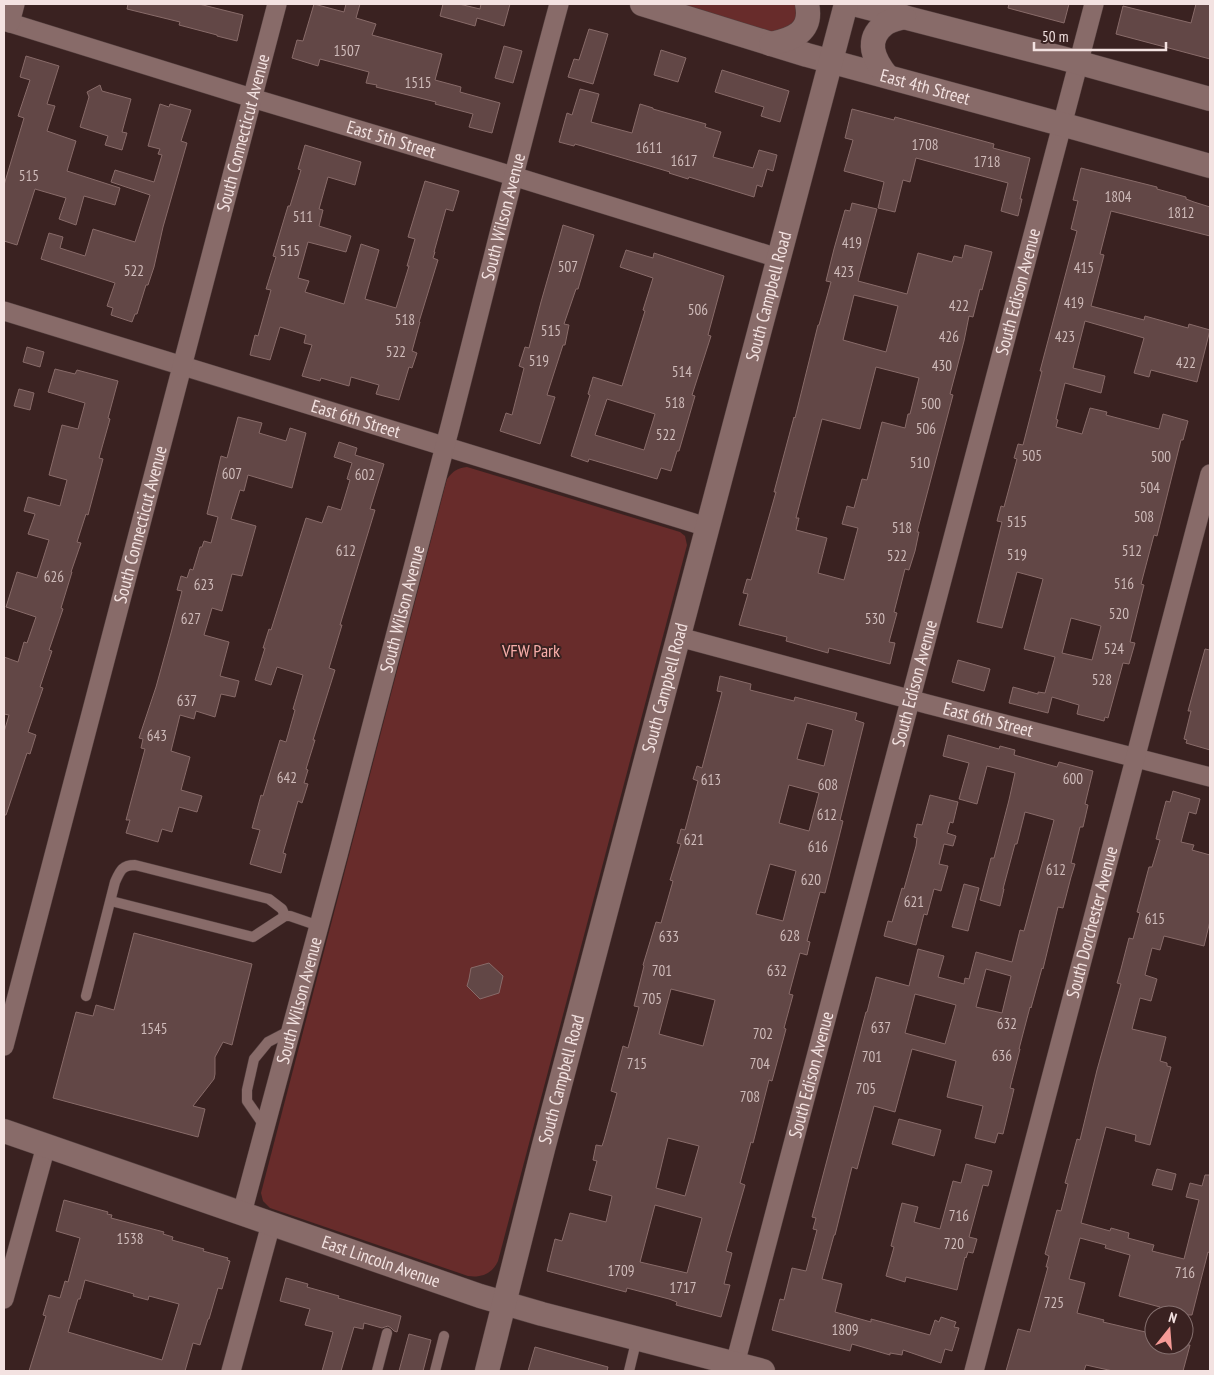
<svg xmlns="http://www.w3.org/2000/svg" width="1214" height="1375" font-family="'PT Sans Narrow',sans-serif">
<rect width="100%" height="100%" fill="#3a2221"/>
<!-- green -->
<g fill="#682c2b">
<polygon points="677,4 799,4 800,18 782,35"/>
<path d="M467,467L680,532L685,536L687,545L498,1261C492,1274 481,1278 468,1276L270,1208L263,1201L261,1193L447,479C453,471 457,468 467,467Z"/>
</g>
<!-- building -->
<g fill="#624746" stroke="#886b69" fill-rule="evenodd">
<polygon points="128,4 199,4 243,15 237,41 217,36 217,35 179,25 180,22 127,9"/>
<polygon points="314,4 344,12 346,4 360,4 356,18 376,24 372,35 442,54 435,80 461,87 460,92 500,103 492,133 469,127 473,114 435,104 436,102 376,87 377,85 366,83 369,72 320,59 318,66 292,58 297,40 303,41"/>
<polygon points="443,4 459,4 480,9 481,4 510,4 504,26 477,18 475,26 440,16"/>
<polygon points="1009,4 1069,4 1064,23 1008,8"/>
<polygon points="1196,4 1210,4 1210,59 1116,34 1123,6 1191,23"/>
<polygon points="589,29 608,34 593,84 568,77 574,59 579,60"/>
<polygon points="504,46 522,51 513,83 495,78"/>
<polygon points="661,50 686,58 678,82 654,75"/>
<polygon points="26,56 59,66 47,104 55,106 47,131 76,141 67,171 120,188 115,205 84,196 76,225 59,219 66,198 35,189 17,245 4,241 4,185 24,118 18,116 30,80 20,77"/>
<polygon points="722,70 789,91 780,122 761,116 764,107 715,92"/>
<polygon points="100,85 102,91 131,99 122,132 127,133 122,150 105,145 108,136 80,127 89,97 87,92"/>
<polygon points="580,89 599,94 591,122 632,133 640,104 653,108 653,109 706,124 705,127 721,132 713,157 753,168 759,150 777,155 773,171 767,169 762,187 757,185 754,197 689,177 688,179 669,173 670,172 575,144 574,146 559,142 567,113 572,115"/>
<polygon points="160,104 169,107 170,104 191,110 181,141 187,143 163,227 154,267 148,285 146,285 137,314 135,314 132,322 111,315 113,308 107,306 115,283 41,259 49,233 63,237 60,248 85,256 93,229 135,242 150,195 111,182 115,170 154,182 162,155 158,154 160,149 148,146"/>
<polygon points="852,109 894,120 895,117 932,127 994,144 993,148 1030,158 1020,199 1022,199 1018,216 1001,211 1008,183 916,158 910,182 903,180 895,212 878,208 884,182 844,171 853,140 845,138"/>
<polygon points="305,145 361,162 355,185 328,177 319,209 323,210 319,226 351,236 346,252 308,242 298,278 309,281 305,292 344,304 361,244 379,250 365,299 396,308 409,266 407,266 415,239 408,237 425,181 459,191 453,211 446,209 434,252 435,252 433,258 438,260 419,322 420,322 412,351 417,353 412,368 409,367 399,400 376,394 379,385 351,377 349,386 321,378 320,381 302,376 312,345 304,343 306,335 280,327 270,360 250,355 255,335 258,336 271,290 266,289 276,257 273,256 288,206 290,206 301,170 298,169"/>
<path d="M1081,168L1157,187V189L1186,197V199L1194,202L1210,207V236L1111,211L1100,254L1104,255L1091,306L1144,320L1145,316L1188,328L1189,324L1210,330L1197,382L1151,370L1149,377L1134,373L1144,338L1085,321L1073,368L1105,376L1101,393L1065,383L1056,419L1058,420L1056,427L1082,434L1090,408L1107,412L1106,415L1159,429L1163,414L1188,421L1183,440H1181L1157,536L1154,535L1141,584L1144,585L1130,642L1135,643L1129,664L1123,663L1108,718L1105,717L1104,721L1077,714L1079,705L1052,697L1048,713L1009,703L1013,687L1038,694V692L1045,693L1055,657L1024,649L1043,579L1017,572L1002,628L977,622L1002,522L997,521L1001,506L1004,507L1017,459L1014,458L1018,444L1023,445L1042,371H1040L1077,231L1071,229L1078,201L1073,200ZM1071,618L1101,626L1092,660L1062,653Z"/>
<path d="M852,203L877,209L858,281L907,294L918,253L952,262L954,256L962,258L965,245L992,252L982,290L980,289L973,317L969,316L964,341L950,394L953,395L917,532H919L915,551L909,570L905,569L894,612L897,613L889,642L895,643L890,664L829,648L828,653L786,641L787,637L739,625L748,594L743,593L747,579L751,580L776,492H774L794,417L795,418L818,325H819L831,282L826,281L834,249L845,210L850,211ZM854,295L898,306L886,352L843,340ZM876,367L919,378L910,414H908L905,428L882,422L867,480L862,479L854,508L847,506L842,524L858,528L844,580L818,573L827,538L796,530L799,518H796L822,419L860,429Z"/>
<polygon points="563,225 594,235 578,289 576,289 564,324 569,325 565,345 563,345 547,395 555,397 540,444 500,431 506,413 512,415 524,368 519,366 525,347 529,348 541,302"/>
<path d="M626,250L653,258L654,253L724,276L708,335L711,336L692,395L695,396L679,451H677L671,471L661,468L657,479L589,459L588,462L571,456L590,395L588,394L593,377L622,386L645,311L643,310L653,278L620,267ZM607,399L655,414L644,450L595,435Z"/>
<polygon points="27,347 44,352 40,367 23,362"/>
<polygon points="55,369 75,374 77,370 118,381 108,418 110,419 99,458 103,459 88,515 86,514 77,542 81,543 71,572 72,572 61,608 63,609 49,650 52,651 40,687 43,688 28,732 36,735 30,754 27,753 6,815 4,815 4,732 9,715 4,714 4,657 18,662 24,642 27,643 36,617 6,607 17,572 37,578 49,540 28,534 35,514 24,511 28,497 60,506 67,480 49,475 62,425 78,429 85,403 48,392"/>
<polygon points="19,389 34,393 30,410 14,406"/>
<polygon points="238,417 262,423 259,433 286,441 290,428 306,433 292,488 248,475 244,491 240,490 231,519 256,526 242,576 232,574 222,611 212,608 204,635 229,642 220,676 239,681 235,697 221,694 215,717 196,711 194,719 180,715 171,751 190,757 181,790 202,796 197,812 179,807 172,832 162,829 158,842 126,833 130,820 126,820 145,749 141,748 143,739 139,738 156,687 171,633 182,591 177,590 181,576 187,578 190,569 193,570 200,547 202,547 204,541 211,543 218,517 207,514 221,456 227,458"/>
<polygon points="339,442 357,448 355,455 384,464 370,509 375,510 340,625 342,625 329,668 335,670 313,740 315,740 306,769 308,770 304,783 308,784 302,803 298,801 283,853 286,854 281,873 250,864 260,830 252,828 261,795 263,796 280,740 286,742 295,710 293,709 303,675 277,667 271,685 255,680 265,648 263,648 269,629 271,630 306,518 322,523 328,506 341,510 350,480 347,479 352,463 334,457"/>
<polygon points="1205,649 1210,650 1210,750 1186,743 1187,740 1184,739 1191,711 1188,711"/>
<polygon points="958,660 990,669 984,691 952,682"/>
<path d="M720,676L751,684L750,690L794,701L795,697L857,713L855,720L864,723L840,820L843,821L825,893L820,892L807,941L810,942L807,955L800,953L789,994L793,995L784,1028L786,1029L772,1081L769,1080L753,1143L751,1142L740,1183L745,1185L726,1251L732,1253L724,1284L730,1285L721,1317L676,1305L677,1302L669,1299L627,1288L626,1292L547,1271L555,1239L562,1241L570,1213L606,1222L612,1196L589,1190L597,1161L593,1160L596,1145L602,1146L604,1140L615,1100L617,1093L611,1091L623,1046L628,1048L639,1007L634,1006L644,966L643,965L656,922L661,923L673,881L670,880L681,844L677,843L681,829L685,830L698,781L693,779L697,766L702,768L722,692L717,691ZM807,723L833,730L824,766L797,759ZM789,785L819,793L809,831L779,823ZM770,864L796,871L783,921L756,914ZM671,989L715,1000L703,1046L659,1034ZM668,1138L699,1146L685,1196L656,1188ZM655,1205L702,1218L687,1273L640,1262Z"/>
<path d="M948,735L999,749L1000,746L1015,750L1014,755L1057,767L1059,762L1093,771L1085,804L1088,805L1083,827H1080L1071,863L1075,864L1071,877L1063,908L1058,907L1043,969L1042,968L1031,1008L1030,1007L1019,1049H1020L1010,1088L1014,1089L1003,1134L998,1133L995,1143L975,1138L983,1106L947,1097L956,1061L912,1049L895,1112L874,1106L857,1169L852,1167L835,1235H834L822,1279L842,1284L835,1312L871,1322V1319L930,1335L935,1320L939,1322L941,1317L956,1322L954,1327L959,1328L952,1351L945,1349L941,1363L903,1350L902,1355L890,1353V1355L852,1344L850,1351L772,1330L780,1299L784,1300L792,1268L806,1271L817,1230L813,1229L816,1218L812,1217L866,1012H867L876,977L909,986L918,949L944,956L938,977L964,984L965,978L969,979L976,952L1012,962L1020,930L1024,931L1054,820L1025,812L1017,844H1015L1003,889H1004L1000,906L980,900L991,858H994L1009,800L1015,773L987,766L977,804L959,799L969,763L943,756ZM986,969L1011,976L1002,1013L976,1007ZM915,994L956,1005L945,1044L905,1033Z"/>
<polygon points="1173,791 1200,799 1196,814 1189,812 1181,842 1194,845 1192,850 1210,855 1210,921 1204,946 1164,936 1160,950 1152,948 1145,975 1157,979 1151,1001 1140,998 1132,1029 1166,1037 1160,1061 1167,1063 1167,1066 1171,1067 1150,1145 1135,1141 1136,1135 1106,1127 1081,1223 1110,1231 1111,1228 1129,1233 1128,1238 1154,1245 1152,1251 1184,1259 1199,1200 1186,1197 1190,1183 1202,1186 1205,1175 1210,1175 1210,1253 1208,1252 1192,1315 1158,1315 1160,1307 1119,1296 1130,1255 1105,1248 1106,1245 1080,1238 1069,1279 1085,1283 1077,1313 1104,1320 1103,1322 1154,1334 1154,1345 1190,1345 1183,1371 1113,1371 1086,1365 1084,1371 1006,1371 1018,1329 1030,1332 1048,1267 1046,1267 1049,1256 1045,1254 1057,1210 1061,1211 1068,1184 1065,1183 1077,1139 1080,1140 1097,1070 1121,984 1117,983 1121,969 1129,938 1133,939 1140,913 1137,912 1149,867 1152,867 1160,840 1156,839 1159,827 1166,801 1170,802"/>
<polygon points="930,795 958,802 953,823 950,822 947,833 956,836 953,846 944,844 939,864 948,866 941,891 934,889 927,915 924,914 916,945 884,936 888,921 892,922 902,888 904,889 916,846 917,838 914,837 917,824 922,825"/>
<polygon points="964,884 979,888 968,931 952,927"/>
<polygon points="134,933 252,964 232,1045 223,1042 215,1057 215,1074 214,1079 193,1106 205,1109 198,1137 53,1098 76,1012 93,1016 96,1005 114,1010"/>
<polygon points="489,963 503,976 499,993 480,999 467,986 469,979 471,968"/>
<polygon points="899,1119 941,1130 934,1156 892,1144"/>
<polygon points="966,1164 992,1171 988,1186 983,1185 969,1237 977,1239 973,1253 968,1252 966,1258 965,1257 957,1290 906,1277 905,1282 886,1276 894,1247 891,1246 902,1203 918,1207 914,1222 940,1229 953,1181 961,1183"/>
<polygon points="1157,1169 1176,1174 1172,1190 1152,1185"/>
<path d="M64,1200L108,1212L107,1214L112,1215L111,1218L164,1232L163,1234L173,1237L172,1240L204,1249L203,1251L228,1258L227,1260L230,1261L222,1289L218,1288L209,1319H208L200,1345L193,1343L185,1371H29L46,1316L43,1315L49,1295L60,1298L65,1281L68,1282L80,1238L56,1231ZM85,1280L134,1294L133,1296L148,1300L149,1296L179,1304L162,1360L68,1332L78,1299H80Z"/>
<polygon points="286,1278 308,1284 307,1287 339,1296 338,1298 401,1316 397,1332 394,1331 391,1328 388,1326 382,1328 364,1323 363,1329 354,1327 341,1371 322,1371 333,1332 305,1325 310,1309 280,1301"/>
<polygon points="409,1334 431,1340 423,1371 399,1371"/>
<polygon points="535,1347 608,1367 607,1371 528,1371"/>
</g>
<g fill="none" stroke-linecap="round" stroke-linejoin="round">
<!-- service casing -->
<g stroke="#533f3e" stroke-width="11">
<g id="service">
<polyline points="111,901 253,937 285,916 290,916 319,926"/>
<path d="M86,996L115,882C120,871 122,865 135,865L269,899L282,909L285,916"/>
<polyline points="265,1127 247,1101 247,1090 254,1059 268,1042 291,1030"/>
<polyline points="377,1371 387,1333"/>
<polyline points="435,1371 444,1336"/>
<polyline points="629,1371 637,1338"/>
</g>
</g>
<!-- minor casing -->
<g stroke="#533f3e" stroke-width="20">
<g id="minor">
<path id="s1" d="M4,21L252,98L490,169L778,258"/>
<polyline points="10,23 15,4"/>
<path id="s2" d="M4,311L707,527"/>
<path id="s3" d="M679,637L927,704L1210,777"/>
<path id="s4" d="M4,1046L277,4"/>
<path id="s5" d="M242,1213C314,950 382,687 451,423C487,283 521,143 559,4"/>
<polyline points="4,1299 46,1146"/>
<path id="s6" d="M735,1364L1094,4"/>
<polyline points="231,1371 271,1224"/>
<path id="s7" d="M974,1371L1210,474"/>
</g>
</g>
<!-- tertiary casing -->
<g stroke="#533f3e" stroke-width="25">
<g id="tertiary">
<path id="s8" d="M642,4L807,55L1079,129L1210,166"/>
<polyline points="853,4 1062,58 1210,99"/>
<path d="M771,44C793,39 813,32 807,4"/>
<path d="M887,76C874,60 864,40 885,24C891,20 898,19 904,17"/>
<path id="s9" d="M4,1131L480,1296L542,1314L763,1371"/>
<path id="s10" d="M487,1371L543,1149L846,4"/>
</g>
</g>
<!-- service -->
<use href="#service" stroke="#886b69" stroke-width="10"/>
<!-- minor -->
<use href="#minor" stroke="#886b69" stroke-width="19"/>
<!-- tertiary -->
<use href="#tertiary" stroke="#886b69" stroke-width="24"/>
</g>
<g text-anchor="middle" stroke-width="4" stroke-linejoin="round" paint-order="stroke">
<!-- number labels -->
<g font-size="15" fill="#cfbbba">
<text x="347" y="56">1507</text>
<text x="418" y="88">1515</text>
<text x="925" y="150">1708</text>
<text x="649" y="153">1611</text>
<text x="684" y="166">1617</text>
<text x="987" y="167">1718</text>
<text x="29" y="181">515</text>
<text x="1118" y="202">1804</text>
<text x="1181" y="218">1812</text>
<text x="303" y="222">511</text>
<text x="852" y="248">419</text>
<text x="290" y="256">515</text>
<text x="568" y="272">507</text>
<text x="1084" y="273">415</text>
<text x="134" y="276">522</text>
<text x="844" y="277">423</text>
<text x="1074" y="308">419</text>
<text x="959" y="311">422</text>
<text x="698" y="315">506</text>
<text x="405" y="325">518</text>
<text x="551" y="336">515</text>
<text x="949" y="342">426</text>
<text x="1065" y="342">423</text>
<text x="396" y="357">522</text>
<text x="539" y="366">519</text>
<text x="1186" y="368">422</text>
<text x="942" y="371">430</text>
<text x="682" y="377">514</text>
<text x="675" y="408">518</text>
<text x="931" y="409">500</text>
<text x="926" y="434">506</text>
<text x="666" y="440">522</text>
<text x="1032" y="461">505</text>
<text x="1161" y="462">500</text>
<text x="920" y="468">510</text>
<text x="232" y="479">607</text>
<text x="365" y="480">602</text>
<text x="1150" y="493">504</text>
<text x="1144" y="522">508</text>
<text x="1017" y="527">515</text>
<text x="902" y="533">518</text>
<text x="346" y="556">612</text>
<text x="1132" y="556">512</text>
<text x="1017" y="560">519</text>
<text x="897" y="561">522</text>
<text x="54" y="582">626</text>
<text x="1124" y="589">516</text>
<text x="204" y="590">623</text>
<text x="1119" y="619">520</text>
<text x="191" y="624">627</text>
<text x="875" y="624">530</text>
<text x="1114" y="654">524</text>
<text x="1102" y="685">528</text>
<text x="187" y="706">637</text>
<text x="157" y="741">643</text>
<text x="287" y="783">642</text>
<text x="1073" y="784">600</text>
<text x="711" y="785">613</text>
<text x="828" y="790">608</text>
<text x="827" y="820">612</text>
<text x="694" y="845">621</text>
<text x="818" y="852">616</text>
<text x="1056" y="875">612</text>
<text x="811" y="885">620</text>
<text x="914" y="907">621</text>
<text x="1155" y="924">615</text>
<text x="790" y="941">628</text>
<text x="669" y="942">633</text>
<text x="662" y="976">701</text>
<text x="777" y="976">632</text>
<text x="652" y="1004">705</text>
<text x="1007" y="1029">632</text>
<text x="881" y="1033">637</text>
<text x="154" y="1034">1545</text>
<text x="763" y="1039">702</text>
<text x="1002" y="1061">636</text>
<text x="872" y="1062">701</text>
<text x="637" y="1069">715</text>
<text x="760" y="1069">704</text>
<text x="866" y="1094">705</text>
<text x="750" y="1102">708</text>
<text x="959" y="1221">716</text>
<text x="130" y="1244">1538</text>
<text x="954" y="1249">720</text>
<text x="621" y="1276">1709</text>
<text x="1185" y="1278">716</text>
<text x="683" y="1293">1717</text>
<text x="1054" y="1308">725</text>
<text x="845" y="1335">1809</text>
</g>
<!-- street labels -->
<g font-size="18" fill="#f3e2e1" stroke="#3a2221">
<text dy="6" stroke="none"><textPath href="#s8" startOffset="295">East 4th Street</textPath></text>
<text dy="6" stroke="none"><textPath href="#s4" startOffset="944">South Connecticut Avenue</textPath></text>
<text dy="6" stroke="none"><textPath href="#s1" startOffset="405">East 5th Street</textPath></text>
<text dy="6" stroke="none"><textPath href="#s5" startOffset="1030">South Wilson Avenue</textPath></text>
<text dy="6" stroke="none"><textPath href="#s6" startOffset="1109">South Edison Avenue</textPath></text>
<text dy="6" stroke="none"><textPath href="#s10" startOffset="1111">South Campbell Road</textPath></text>
<text dy="6" stroke="none"><textPath href="#s2" startOffset="368">East 6th Street</textPath></text>
<text dy="6" stroke="none"><textPath href="#s4" startOffset="539">South Connecticut Avenue</textPath></text>
<text dy="6" stroke="none"><textPath href="#s5" startOffset="625">South Wilson Avenue</textPath></text>
<text dy="6" stroke="none"><textPath href="#s6" startOffset="704">South Edison Avenue</textPath></text>
<text dy="6" stroke="none"><textPath href="#s10" startOffset="706">South Campbell Road</textPath></text>
<text dy="6" stroke="none"><textPath href="#s3" startOffset="320">East 6th Street</textPath></text>
<text dy="6" stroke="none"><textPath href="#s7" startOffset="464">South Dorchester Avenue</textPath></text>
<text dy="6" stroke="none"><textPath href="#s5" startOffset="220">South Wilson Avenue</textPath></text>
<text dy="6" stroke="none"><textPath href="#s6" startOffset="299">South Edison Avenue</textPath></text>
<text dy="6" stroke="none"><textPath href="#s10" startOffset="301">South Campbell Road</textPath></text>
<text dy="6" stroke="none"><textPath href="#s9" startOffset="399">East Lincoln Avenue</textPath></text>
</g>
<!-- park labels -->
<g font-size="18" fill="#f7ada9" stroke="#3a2221">
<text x="531" y="657">VFW Park</text>
</g>
</g>
<!-- border -->
<rect width="1214" height="1375" fill="none" stroke="#f3e2e1" stroke-width="10"/>
<!-- north arrow -->
<g transform="translate(1169 1330) rotate(17)"><circle r="24" fill="#3a2221" stroke="#846f6e"/>
<path d="M0-4L9 19L0 12L-9 19Z" fill="#f59b97"/>
<text y="-8" font-size="14" font-weight="bold" text-anchor="middle" fill="#f3e2e1">N</text>
</g>
<!-- scale -->
<path d="M1034 42v8h132v-8" fill="none" stroke="#f3e2e1" stroke-width="2.5"/>
<text x="1042" y="42" font-size="15" fill="#f3e2e1" stroke="#3a2221" stroke-width="4" paint-order="stroke">50 m</text>
</svg>
